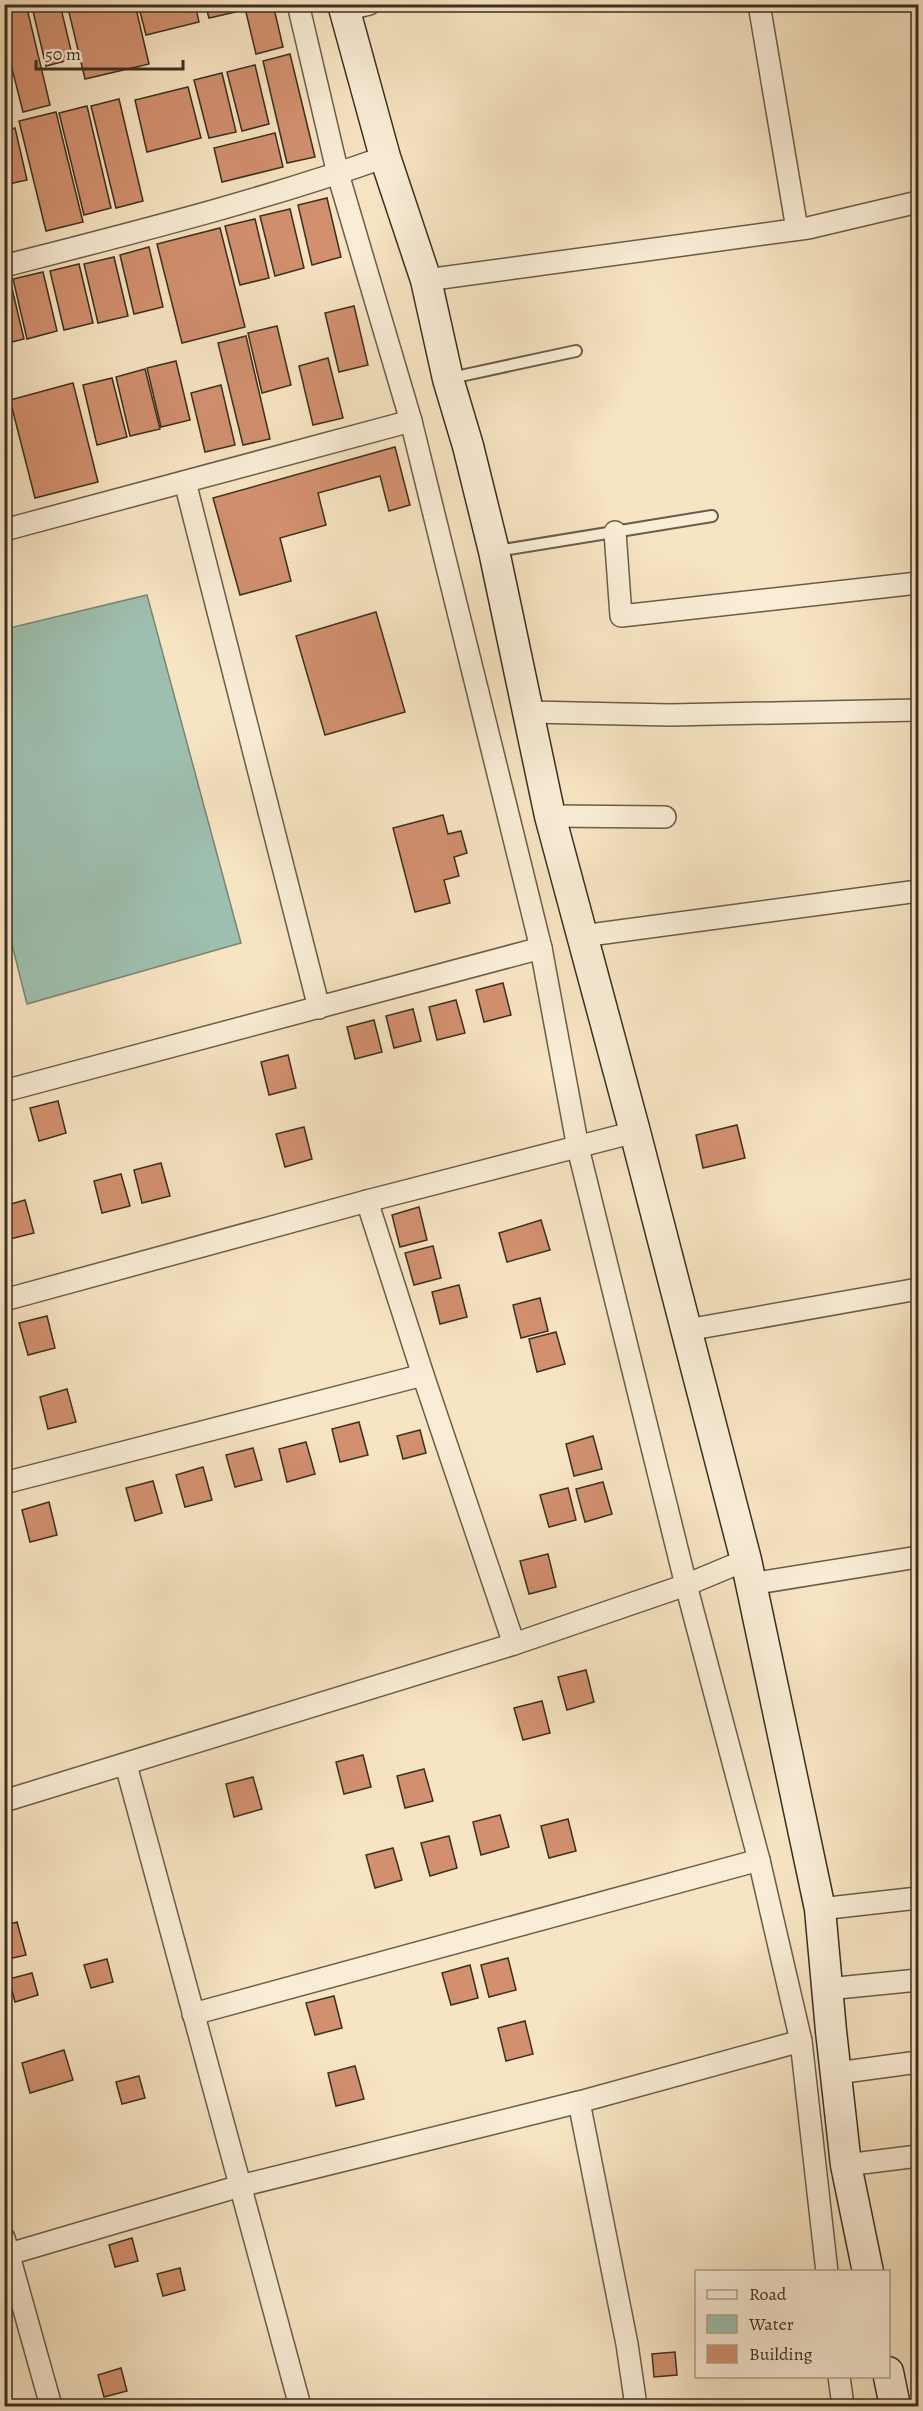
<svg xmlns="http://www.w3.org/2000/svg" width="923" height="2411" font-family="Alegreya,serif">
<rect width="100%" height="100%" fill="#f7e4c2"/>
<filter id="stains"><feTurbulence type="fractalNoise" baseFrequency=".00333" numOctaves="4"/><feColorMatrix values="0 0 0 0 .2 0 0 0 0 .09 0 0 0 0 .02 0 0 0 .5 -.17"/></filter>
<radialGradient id="worn" r=".72"><stop offset=".6" stop-color="#630" stop-opacity="0"/><stop offset="1" stop-color="#630" stop-opacity=".3"/></radialGradient>
<!-- water -->
<polygon fill="#9ebfaf" stroke="#768676" stroke-width="1.5" points="147,595 241,943 27,1004 5,917 5,629"/>
<!-- building -->
<g fill="#d2906f" stroke="#3b3021" stroke-width="1.5">
<polygon points="19,4 26,4 50,105 23,112 4,37 4,8"/>
<polygon points="42,4 60,4 73,59 46,66 32,7"/>
<polygon points="67,4 135,4 149,64 85,79"/>
<polygon points="138,4 195,4 199,22 146,35"/>
<polygon points="205,4 234,4 236,12 209,18"/>
<polygon points="244,4 273,4 283,47 256,54"/>
<polygon points="290,54 315,157 287,163 263,61"/>
<polygon points="255,65 269,124 242,131 227,72"/>
<polygon points="222,73 236,132 209,138 194,80"/>
<polygon points="188,87 201,138 147,152 135,100"/>
<polygon points="119,99 143,201 116,208 91,106"/>
<polygon points="87,106 111,208 84,215 59,113"/>
<polygon points="56,112 83,222 46,231 19,121"/>
<polygon points="15,128 27,180 4,185 4,131"/>
<polygon points="275,133 283,167 222,182 214,148"/>
<polygon points="327,198 341,257 312,265 298,205"/>
<polygon points="290,209 304,268 275,276 260,216"/>
<polygon points="255,219 269,278 240,285 225,226"/>
<polygon points="220,228 245,327 182,343 157,244"/>
<polygon points="149,247 163,307 134,314 120,255"/>
<polygon points="114,257 128,316 98,323 84,264"/>
<polygon points="79,264 93,323 64,330 50,271"/>
<polygon points="43,272 57,331 27,339 13,279"/>
<polygon points="10,280 24,339 4,344 4,281"/>
<polygon points="354,306 368,365 339,372 325,313"/>
<polygon points="277,326 291,385 262,393 248,333"/>
<polygon points="246,336 270,439 243,445 218,343"/>
<polygon points="328,358 343,418 313,425 299,366"/>
<polygon points="176,361 190,420 161,427 147,368"/>
<polygon points="145,369 160,429 130,436 116,377"/>
<polygon points="112,378 127,437 97,445 83,385"/>
<polygon points="73,383 98,482 35,498 10,400"/>
<polygon points="221,385 235,445 205,452 191,393"/>
<polygon points="4,409 11,435 4,436"/>
<polygon points="395,447 410,505 389,511 380,476 318,493 326,525 280,538 291,581 240,595 213,498"/>
<polygon points="376,612 405,712 325,735 296,636"/>
<polygon points="443,815 448,834 461,831 467,853 454,857 459,876 444,880 450,903 415,912 393,828"/>
<polygon points="503,983 511,1015 484,1022 476,990"/>
<polygon points="456,1000 465,1033 437,1040 429,1007"/>
<polygon points="413,1009 421,1041 394,1048 386,1016"/>
<polygon points="374,1020 382,1052 355,1059 347,1027"/>
<polygon points="288,1055 296,1088 269,1095 261,1062"/>
<polygon points="58,1101 66,1133 39,1141 30,1108"/>
<polygon points="737,1125 745,1158 703,1168 696,1135"/>
<polygon points="304,1127 312,1159 285,1167 276,1134"/>
<polygon points="161,1163 170,1196 142,1203 134,1170"/>
<polygon points="121,1174 130,1206 102,1213 94,1181"/>
<polygon points="25,1200 34,1233 6,1240 4,1206"/>
<polygon points="419,1207 427,1240 400,1247 392,1215"/>
<polygon points="541,1220 550,1250 507,1262 499,1233"/>
<polygon points="433,1246 441,1278 414,1285 405,1253"/>
<polygon points="459,1285 467,1317 440,1324 432,1292"/>
<polygon points="540,1298 548,1331 521,1338 513,1305"/>
<polygon points="47,1316 55,1348 28,1355 19,1323"/>
<polygon points="556,1332 565,1364 537,1372 529,1339"/>
<polygon points="67,1389 76,1422 48,1429 40,1397"/>
<polygon points="359,1422 368,1455 340,1462 332,1429"/>
<polygon points="420,1430 426,1453 403,1459 397,1436"/>
<polygon points="593,1436 602,1469 574,1476 566,1444"/>
<polygon points="306,1442 315,1474 287,1482 279,1449"/>
<polygon points="253,1448 262,1480 235,1487 226,1455"/>
<polygon points="203,1467 212,1500 185,1507 176,1475"/>
<polygon points="153,1481 162,1513 135,1521 126,1488"/>
<polygon points="603,1482 612,1514 585,1522 576,1489"/>
<polygon points="568,1488 576,1520 549,1527 540,1495"/>
<polygon points="49,1502 57,1535 30,1542 22,1510"/>
<polygon points="548,1554 556,1587 529,1594 520,1561"/>
<polygon points="586,1670 594,1702 567,1710 558,1677"/>
<polygon points="542,1701 550,1733 523,1740 514,1708"/>
<polygon points="363,1755 371,1787 344,1794 336,1762"/>
<polygon points="424,1769 433,1801 405,1808 397,1776"/>
<polygon points="253,1777 262,1809 234,1817 226,1784"/>
<polygon points="500,1815 509,1847 481,1855 473,1822"/>
<polygon points="568,1819 576,1851 549,1858 541,1826"/>
<polygon points="449,1836 457,1868 430,1876 421,1843"/>
<polygon points="393,1848 402,1880 375,1888 366,1855"/>
<polygon points="17,1922 26,1955 4,1960 4,1926"/>
<polygon points="508,1958 516,1990 489,1997 481,1965"/>
<polygon points="107,1959 113,1982 91,1988 84,1965"/>
<polygon points="470,1965 478,1998 451,2005 442,1973"/>
<polygon points="32,1973 38,1995 15,2002 9,1979"/>
<polygon points="334,1996 342,2028 315,2035 306,2003"/>
<polygon points="525,2021 533,2054 506,2061 498,2028"/>
<polygon points="64,2050 73,2080 30,2093 22,2063"/>
<polygon points="355,2066 364,2099 336,2106 328,2073"/>
<polygon points="139,2076 145,2098 122,2104 116,2082"/>
<polygon points="132,2238 138,2261 115,2267 109,2245"/>
<polygon points="180,2268 185,2290 163,2296 157,2274"/>
<polygon points="675,2352 677,2375 654,2377 652,2354"/>
<polygon points="121,2368 127,2391 104,2397 98,2375"/>
<polygon points="679,2401 680,2406 656,2406 655,2403"/>
</g>
<g fill="none" stroke-linecap="round" stroke-linejoin="round">
<!-- lane casing -->
<g stroke="#6a5d49" stroke-width="14">
<g id="lane">
<polyline points="451,378 576,351"/>
<polyline points="497,551 712,516"/>
</g>
</g>
<!-- street casing -->
<g stroke="#6a5d49" stroke-width="24">
<g id="street">
<polyline points="298,4 338,174 411,421 541,948 578,1148 686,1585 759,1860 801,2041 827,2272"/>
<polyline points="759,4 797,229"/>
<polyline points="345,10 369,4"/>
<path d="M4,266C132,233 261,201 385,157"/>
<polyline points="426,280 808,228 918,202"/>
<polyline points="185,482 319,1008"/>
<polyline points="4,530 411,421"/>
<polyline points="615,532 621,616 918,583"/>
<polyline points="529,712 670,715 918,710"/>
<polyline points="550,816 665,817"/>
<polyline points="582,936 918,891"/>
<polyline points="4,1091 541,948"/>
<polyline points="367,1201 423,1375"/>
<polyline points="4,1300 367,1201 635,1132"/>
<polyline points="687,1330 918,1289"/>
<polyline points="4,1483 423,1375 514,1644"/>
<polyline points="751,1584 918,1557"/>
<polyline points="126,1765 300,2406"/>
<polyline points="4,1801 514,1644 686,1585 746,1560"/>
<polyline points="820,1909 918,1898"/>
<polyline points="827,1989 918,1980"/>
<polyline points="193,2014 759,1860"/>
<polyline points="837,2073 918,2062"/>
<polyline points="579,2102 627,2344 636,2406"/>
<polyline points="846,2165 918,2156"/>
<polyline points="4,2238 51,2406"/>
<polyline points="9,2254 240,2186 579,2102 801,2041"/>
<polyline points="839,2376 843,2406"/>
</g>
</g>
<!-- secondary casing -->
<g stroke="#3b3021" stroke-width="33">
<g id="secondary">
<polyline points="343,4 385,157 426,280 448,379 468,446 494,551 550,816 635,1132 746,1560 820,1909 831,2031 846,2165 868,2272"/>
<polyline points="888,2372 895,2406"/>
</g>
</g>
<!-- lane -->
<use href="#lane" stroke="#faedd7" stroke-width="10"/>
<!-- street -->
<use href="#street" stroke="#faedd7" stroke-width="21"/>
<!-- secondary -->
<use href="#secondary" stroke="#faedd7" stroke-width="30"/>
</g>
<!-- margin -->
<rect width="923" height="2411" fill="none" stroke="#f7e4c2" stroke-width="24"/>
<rect x="6" y="6" width="911" height="2399" fill="none" stroke="#3b3021" stroke-width="3"/>
<rect x="12" y="12" width="899" height="2387" fill="none" stroke="#3b3021" stroke-width="1.5"/>
<!-- legend -->
<rect x="695" y="2270" width="195" height="108" fill="#faedd7" stroke="#aea18e" stroke-width="1.5"/>
<rect x="707" y="2290" width="30" height="9" fill="#faedd7" stroke="#aea18e" stroke-width="1.5"/>
<text x="749" y="2300" font-size="18" fill="#3b3021">Road</text>
<rect x="707" y="2315" width="30" height="18" fill="#9ebfaf" stroke="#aea18e" stroke-width="1.5"/>
<text x="749" y="2330" font-size="18" fill="#3b3021">Water</text>
<rect x="707" y="2345" width="30" height="18" fill="#d2906f" stroke="#aea18e" stroke-width="1.5"/>
<text x="749" y="2360" font-size="18" fill="#3b3021">Building</text>
<!-- scale -->
<path d="M36 60v9h147v-9" fill="none" stroke="#3b3021" stroke-width="3"/>
<text x="45" y="60" font-size="18" fill="#3b3021" stroke="#faedd7" stroke-width="4.5" paint-order="stroke">50 m</text>
<rect width="100%" height="100%" filter="url(#stains)"/>
<rect width="100%" height="100%" fill="url(#worn)"/>
</svg>
